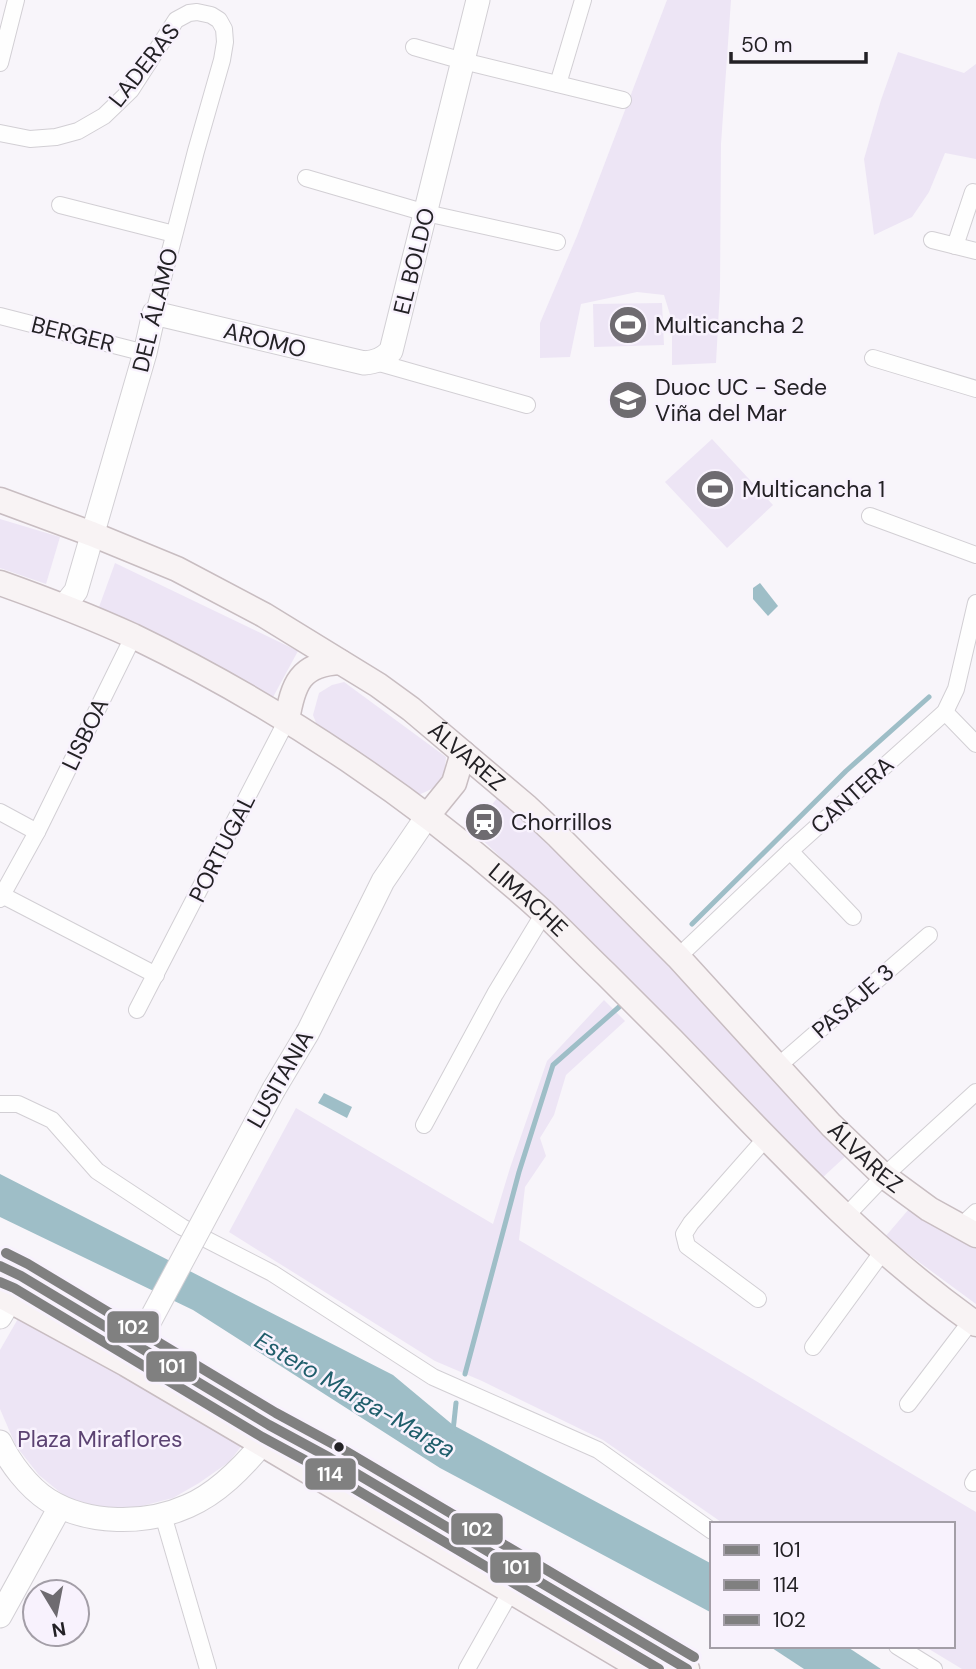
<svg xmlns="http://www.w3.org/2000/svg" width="976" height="1669" font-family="'DM Sans',sans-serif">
<rect width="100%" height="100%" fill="#f8f5fa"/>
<!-- green -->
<g fill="#ede5f5">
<polygon points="667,0 731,0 721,144 720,289 716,363 672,365 672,321 664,295 637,292 581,304 570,357 540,358 540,323 577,236"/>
<polygon points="898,52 964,73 976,64 976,159 945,153 929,192 912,217 874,235 864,159 881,100"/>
<polygon points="662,303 664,345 594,347 593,304"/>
<polygon points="712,439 773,505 727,548 665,482"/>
<polygon points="0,519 60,537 46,584 0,568"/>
<polygon points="115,563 298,651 272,699 99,607"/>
<path d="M344,682L446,757C444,781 441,786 418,795L318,728L313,715L319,693L332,685Z"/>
<polygon points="498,797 667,959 848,1154 821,1179 635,986 472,830"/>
<polygon points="604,1000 625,1021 566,1075 554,1115 540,1138 546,1156 525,1187 519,1240 976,1512 976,1669 962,1669 924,1646 953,1646 953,1524 724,1524 603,1440 482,1381 435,1361 229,1232 296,1108 493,1224 510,1168 547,1061"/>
<polygon points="909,1209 927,1221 976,1248 976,1304 885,1237"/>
<polygon points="19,1317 243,1444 229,1462 199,1483 173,1498 134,1508 98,1510 67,1498 39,1475 16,1446 0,1409 0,1350"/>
</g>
<!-- water -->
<g fill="#9ebec7">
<polygon points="760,583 778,606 768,616 753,599 753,588"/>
<polygon points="324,1093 352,1107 347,1118 318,1103"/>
<polygon points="0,1174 393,1375 453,1425 712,1564 712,1613 440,1468 193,1310 0,1217"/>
<polygon points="769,1646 846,1646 881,1669 804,1669"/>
</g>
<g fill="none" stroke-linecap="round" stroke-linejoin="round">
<!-- stream -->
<g stroke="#9ebec7" stroke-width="5">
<polyline points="692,924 846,771 929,697"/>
<polyline points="465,1374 519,1172 553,1065 619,1007"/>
<polyline points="453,1431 456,1403"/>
</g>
<!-- street casing -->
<g stroke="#d2cfd4" stroke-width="18">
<g id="street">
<polyline points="414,47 463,61 623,100"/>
<polyline points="0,63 16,0"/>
<polyline points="558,84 583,0"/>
<polyline points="0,133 30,139 56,137 78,131 104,116 131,90 176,20 189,13 197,12 211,15 219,20 224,29 225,42 222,60 196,151 154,313"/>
<polyline points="306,178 426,213 557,242"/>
<polyline points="60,205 174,234"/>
<polyline points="932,240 976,251"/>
<polyline points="955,246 973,192"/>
<polyline points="0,316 145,353"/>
<polyline points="873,358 976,389"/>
<polyline points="376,362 527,405"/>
<polyline points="870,516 976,555"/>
<polyline points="945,712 976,744"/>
<polyline points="0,812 37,832"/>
<polyline points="790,851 853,917"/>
<polyline points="0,894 156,975"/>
<polyline points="0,899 37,832 133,637"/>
<polyline points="678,957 790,851 945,712 956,689 976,603"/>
<polyline points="137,1010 287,720"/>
<polyline points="777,1067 929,935"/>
<polyline points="0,1104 18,1104 52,1120 97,1171 182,1227 272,1273 433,1377 598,1450 712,1531"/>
<polyline points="424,1125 495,994 544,913"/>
<polyline points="845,1217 884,1176 976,1092"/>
<polyline points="961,1226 976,1212"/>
<polyline points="758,1299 687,1246 684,1234 691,1223 766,1138"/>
<polyline points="813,1347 883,1251"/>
<polyline points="908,1404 971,1321"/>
<polyline points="973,1483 976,1478"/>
<polyline points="163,1515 208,1669"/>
<polyline points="897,1646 934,1669"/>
<polyline points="467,1669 511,1591"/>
</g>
</g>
<!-- secondary casing -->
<g stroke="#d2cfd4" stroke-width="25">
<g id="secondary">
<path d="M64,606L76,591L145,353L154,313L364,363C376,362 383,359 391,351L478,0"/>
<polyline points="274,1089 308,1032 383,881 428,815"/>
<polyline points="0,1317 10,1300"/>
<path d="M0,1442C10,1463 28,1487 48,1500C88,1525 146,1525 188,1506C218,1493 242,1468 262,1444"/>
<polyline points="0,1616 60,1507"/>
</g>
</g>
<!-- primary casing -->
<g stroke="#c8bdc1" stroke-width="27">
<g id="primary">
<path id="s1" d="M0,500L92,534L177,569L264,615L378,685L411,709L527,807L558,836L678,957L831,1125L884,1176L929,1209L976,1235"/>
<path id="s2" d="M0,583C45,599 89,616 133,636C280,707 423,803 544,913C565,933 585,954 606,974C628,996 650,1018 672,1040C769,1140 861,1243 976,1324"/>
<path d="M287,720C293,684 300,664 340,662"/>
<polyline points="428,815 454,783 463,753"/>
<polyline points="0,1266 21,1276 269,1425 330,1458 687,1669"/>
<polyline points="0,1295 126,1364 262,1444 642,1669"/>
</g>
</g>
<!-- street -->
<use href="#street" stroke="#fefefe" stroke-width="16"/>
<!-- secondary -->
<use href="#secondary" stroke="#fefefe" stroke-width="23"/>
<!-- primary -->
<use href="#primary" stroke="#f8f3f4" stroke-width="24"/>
<!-- secondary-bridge casing -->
<g stroke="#d2cfd4" stroke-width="25" stroke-linecap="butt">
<polyline id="secondary-bridge" points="146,1328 274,1089"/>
</g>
<!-- secondary-bridge -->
<use href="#secondary-bridge" stroke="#fefefe" stroke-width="23"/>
<!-- bus-1 casing -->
<g stroke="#f8f2fd" stroke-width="16">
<polyline id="bus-1" points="0,1266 21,1276 269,1425 330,1458 687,1669"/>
</g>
<!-- bus-2 casing -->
<g stroke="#f8f2fd" stroke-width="16">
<polyline id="bus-2" points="0,1282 14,1288 262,1437 323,1470 659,1669"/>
</g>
<!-- bus-3 casing -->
<g stroke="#f8f2fd" stroke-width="16">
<polyline id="bus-3" points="6,1253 28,1264 276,1413 337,1446 694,1657"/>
</g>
<!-- bus-1 -->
<use href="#bus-1" stroke="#808080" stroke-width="10"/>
<!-- bus-2 -->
<use href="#bus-2" stroke="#808080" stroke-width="10"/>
<!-- bus-3 -->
<use href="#bus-3" stroke="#808080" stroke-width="10"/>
</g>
<!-- icons -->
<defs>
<g id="stadium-disc" transform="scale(2.0125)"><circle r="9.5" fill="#6e6b70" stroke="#f8f2fd"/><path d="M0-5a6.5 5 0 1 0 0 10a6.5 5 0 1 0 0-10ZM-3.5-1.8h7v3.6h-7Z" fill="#fff"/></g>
<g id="university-disc" transform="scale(2.0125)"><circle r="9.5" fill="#6e6b70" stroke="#f8f2fd"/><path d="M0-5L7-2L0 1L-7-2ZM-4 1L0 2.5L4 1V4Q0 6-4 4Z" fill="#fff"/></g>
<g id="station-disc" transform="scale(2.0125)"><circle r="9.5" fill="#6e6b70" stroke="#f8f2fd"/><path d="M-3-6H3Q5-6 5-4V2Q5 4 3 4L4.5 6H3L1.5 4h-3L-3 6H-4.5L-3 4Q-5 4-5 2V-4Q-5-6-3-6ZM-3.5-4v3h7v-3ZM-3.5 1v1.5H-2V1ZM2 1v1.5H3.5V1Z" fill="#fff"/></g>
</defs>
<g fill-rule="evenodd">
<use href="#stadium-disc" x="628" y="325"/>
<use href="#university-disc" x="628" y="400"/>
<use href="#stadium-disc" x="715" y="489"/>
<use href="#station-disc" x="484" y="822"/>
</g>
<!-- markers -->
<circle fill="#232125" stroke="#f8f2fd" stroke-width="2.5" cx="339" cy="1447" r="6"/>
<g text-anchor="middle" stroke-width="5" stroke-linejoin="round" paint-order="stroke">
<!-- street labels -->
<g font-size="23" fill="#232125" stroke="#f8f2fd">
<text transform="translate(144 65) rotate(-52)" y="8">LADERAS</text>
<text transform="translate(414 261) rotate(-76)" y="8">EL BOLDO</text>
<text transform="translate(155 310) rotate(-76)" y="8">DEL ÁLAMO</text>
<text transform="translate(73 334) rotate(14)" y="8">BERGER</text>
<text transform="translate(265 340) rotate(14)" y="8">AROMO</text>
<text transform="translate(85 734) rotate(-64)" y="8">LISBOA</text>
<text dy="8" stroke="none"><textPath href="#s1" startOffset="536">ÁLVAREZ</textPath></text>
<text transform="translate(852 795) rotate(-42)" y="8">CANTERA</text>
<text transform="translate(222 848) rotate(-63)" y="8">PORTUGAL</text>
<text dy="8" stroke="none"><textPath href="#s2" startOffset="620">LIMACHE</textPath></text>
<text transform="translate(853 1001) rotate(-41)" y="8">PASAJE 3</text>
<text transform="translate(280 1079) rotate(-60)" y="8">LUSITANIA</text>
<text dy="8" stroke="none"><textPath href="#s1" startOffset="1102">ÁLVAREZ</textPath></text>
</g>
<!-- poi labels -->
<g font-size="23" fill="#232125" stroke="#f8f2fd" text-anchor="start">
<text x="655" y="333">Multicancha 2</text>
<text x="655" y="395">Duoc UC - Sede<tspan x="655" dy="26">Viña del Mar</tspan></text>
<text x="742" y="497">Multicancha 1</text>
<text x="511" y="830">Chorrillos</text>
</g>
<!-- park labels -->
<g font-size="23" fill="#5b4272" stroke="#f8f2fd">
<text x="100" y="1447">Plaza Miraflores</text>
</g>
<!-- water labels -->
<g font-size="24" font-style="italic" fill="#1f5e6b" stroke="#f8f2fd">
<text transform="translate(355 1395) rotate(30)" y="8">Estero Marga-Marga</text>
</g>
</g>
<g stroke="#f8f2fd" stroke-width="2.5">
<rect x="106" y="1310" width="54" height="34" rx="7" fill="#808080"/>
<rect x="145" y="1350" width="53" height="33" rx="7" fill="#808080"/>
<rect x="304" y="1457" width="53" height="34" rx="7" fill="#808080"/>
<rect x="450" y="1512" width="54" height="34" rx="7" fill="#808080"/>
<rect x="489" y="1551" width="53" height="33" rx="7" fill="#808080"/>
</g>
<g font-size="19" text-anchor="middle" font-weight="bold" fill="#fff">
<text x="133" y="1334">102</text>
<text x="172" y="1373">101</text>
<text x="330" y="1481">114</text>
<text x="477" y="1536">102</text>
<text x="516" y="1574">101</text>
</g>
<!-- legend -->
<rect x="710" y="1522" width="245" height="126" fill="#f8f2fd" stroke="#a39ea7" stroke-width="2"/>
<rect x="724" y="1545" width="35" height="10" fill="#808080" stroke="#a39ea7" stroke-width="2"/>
<text x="773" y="1557" font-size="21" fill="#232125">101</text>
<rect x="724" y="1580" width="35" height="10" fill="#808080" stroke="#a39ea7" stroke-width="2"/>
<text x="773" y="1592" font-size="21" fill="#232125">114</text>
<rect x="724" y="1615" width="35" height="10" fill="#808080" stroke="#a39ea7" stroke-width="2"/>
<text x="773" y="1627" font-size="21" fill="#232125">102</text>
<!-- north arrow -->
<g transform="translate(56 1613) rotate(170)"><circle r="33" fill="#f8f2fd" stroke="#a39ea7" stroke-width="2"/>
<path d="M0-5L12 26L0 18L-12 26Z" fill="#6e6b70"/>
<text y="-10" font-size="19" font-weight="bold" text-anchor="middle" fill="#232125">N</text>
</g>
<!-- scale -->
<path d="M731 52v10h135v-10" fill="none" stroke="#232125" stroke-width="3.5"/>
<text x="741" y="52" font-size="21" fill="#232125" stroke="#f8f2fd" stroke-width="5" paint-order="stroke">50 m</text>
</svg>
